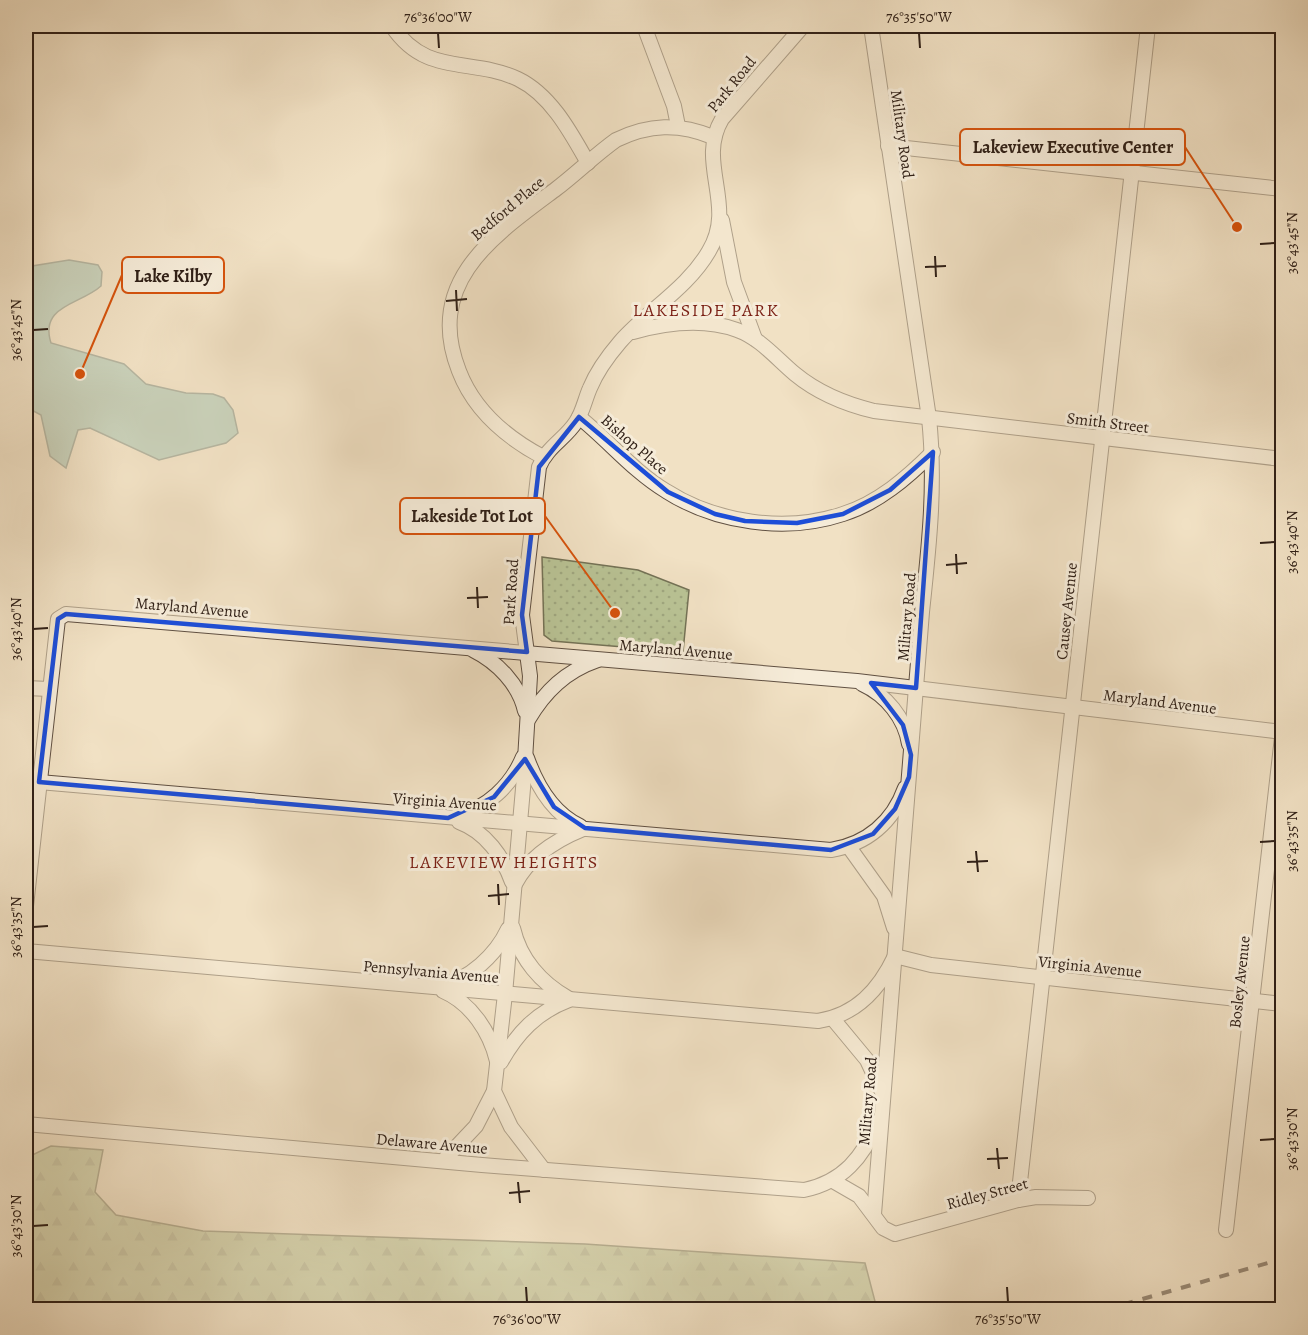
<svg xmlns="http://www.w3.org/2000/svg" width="1308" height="1335" font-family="Alegreya,serif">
<defs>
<pattern id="forest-firs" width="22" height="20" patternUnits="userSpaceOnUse" patternTransform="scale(1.5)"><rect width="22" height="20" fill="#b9c395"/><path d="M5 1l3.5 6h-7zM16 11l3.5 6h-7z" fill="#9fa780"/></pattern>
<pattern id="park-dots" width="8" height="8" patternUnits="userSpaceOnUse" patternTransform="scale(1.5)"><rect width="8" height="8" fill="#b9c395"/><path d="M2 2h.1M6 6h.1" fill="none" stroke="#9fa780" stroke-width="1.8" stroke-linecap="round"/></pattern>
</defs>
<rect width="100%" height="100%" fill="#f1e1c4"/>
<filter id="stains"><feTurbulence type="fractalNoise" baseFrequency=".00333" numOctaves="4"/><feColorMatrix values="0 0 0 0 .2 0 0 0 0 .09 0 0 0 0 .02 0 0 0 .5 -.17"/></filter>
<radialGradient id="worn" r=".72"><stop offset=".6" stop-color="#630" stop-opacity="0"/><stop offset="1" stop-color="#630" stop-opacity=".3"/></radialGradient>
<!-- forest -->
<g fill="url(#forest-firs)" stroke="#747256" stroke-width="1.5">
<polygon points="51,1146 103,1150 95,1192 116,1215 203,1231 585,1244 865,1263 877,1309 26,1309 26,1158"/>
<polygon points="1013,1303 1024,1309 934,1309 938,1309"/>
</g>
<!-- park -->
<polygon fill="url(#park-dots)" stroke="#747256" stroke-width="1.5" points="542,557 638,570 689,590 683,652 552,641 544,635"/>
<!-- water -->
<path fill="#9bbeb0" stroke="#707f73" stroke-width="1.5" d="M69,260L98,265L102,272L101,286C80,305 39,305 51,343L124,364L146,384L186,393L213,394L224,398L233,410L238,433L226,443L159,460L90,428L78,430L66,468L50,456L41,415L26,407V267Z"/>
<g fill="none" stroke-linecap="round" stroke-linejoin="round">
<!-- street casing -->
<g stroke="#605042" stroke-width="16">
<g id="street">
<path d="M392,26C426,77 471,57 518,79C551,95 571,133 588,163"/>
<polyline points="644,26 674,106 678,126"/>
<path d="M871,26L929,418C936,484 929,547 922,612L874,1214"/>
<polyline points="888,146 1282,189"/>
<polyline points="722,220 734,282 755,339"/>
<path d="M633,332C665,323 704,318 737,330C760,338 777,359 795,374C818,393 845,404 874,411L1282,459"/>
<path d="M579,417C609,441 633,471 666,491C716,523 786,533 843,514C878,503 907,478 933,452"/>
<path d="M543,457C507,438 474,410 459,371C424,282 493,236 556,189C577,173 595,155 616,140C649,124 679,123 713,137"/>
<path d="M473,650C497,662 519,684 525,711"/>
<path d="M862,684C886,695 905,718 909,744"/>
<polyline points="26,688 49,689"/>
<path d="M528,720C545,691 566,671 598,660"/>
<path d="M527,758C537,786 552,813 580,826"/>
<path d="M39,782L831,850C867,844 893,822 905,788"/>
<path d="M457,816C487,808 511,786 523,757"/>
<path d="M459,822C486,832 503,857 512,882"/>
<polyline points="849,847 884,896 894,928"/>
<path d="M515,884C529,857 556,840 583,829"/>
<polyline points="26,906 58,619 66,614 857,681 1282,732"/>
<path d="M513,928C520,959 541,983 568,998"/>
<path d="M26,951L818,1021C856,1015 879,990 895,956L931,965L1282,1004"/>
<path d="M440,986C469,980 496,955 508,929"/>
<path d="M443,991C471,1003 490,1032 497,1061"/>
<polyline points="833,1019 867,1060 883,1094"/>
<path d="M501,1062C517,1033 537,1012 569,1000"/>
<path d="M26,1124L482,1165L804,1190C843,1182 863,1157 878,1122"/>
<polyline points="443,1161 476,1126 494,1091"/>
<path d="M544,1170L511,1127L494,1091L505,994L524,777L530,676L522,615L539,467C547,447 565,439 576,422C583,412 585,399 590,388C597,371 608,356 620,342C648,310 687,289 709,251C737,205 696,163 722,119L803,26"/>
<polyline points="833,1181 859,1196 883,1228 895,1234 1018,1200 1036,1197 1088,1198"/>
<polyline points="1018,1200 1148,26"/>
<polyline points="1226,1230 1282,737"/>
</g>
</g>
<!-- street -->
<use href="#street" stroke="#f6ecd9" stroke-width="14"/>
<!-- rail -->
<polyline stroke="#302017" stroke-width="4" stroke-dasharray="10 10" stroke-linecap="butt" points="1104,1310 1282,1259"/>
</g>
<!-- marked area -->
<path d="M0 0H1308V1335H0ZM579,417L668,492L715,514L745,521L797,523L843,514L890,490L933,452L916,688L871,683L903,725L911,755L909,777L895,809L873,834L831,850L585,828L554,807L525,759L494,797L448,818L39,782L58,619L66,614L527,652L522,615L539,467Z" fill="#f1e1c4" fill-opacity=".55" fill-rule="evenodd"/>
<path fill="none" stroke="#1d4ed8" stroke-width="4.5" stroke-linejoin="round" d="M579,417L668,492L715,514L745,521L797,523L843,514L890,490L933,452L916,688L871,683L903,725L911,755L909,777L895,809L873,834L831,850L585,828L554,807L525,759L494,797L448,818L39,782L58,619L66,614L527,652L522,615L539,467Z"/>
<!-- ticks -->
<path fill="none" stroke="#302017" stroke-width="2" d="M438,33L439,48M919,33L920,48M1260,244L1275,243M935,256L936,277M925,267L946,266M456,290L457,311M446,301L467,299M33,330L48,329M1260,543L1275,542M956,554L957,574M946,565L967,563M477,587L478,608M467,598L488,597M33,629L48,628M1260,842L1275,841M976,851L978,872M967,862L988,861M498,884L499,905M488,896L509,894M33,927L48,926M1260,1140L1275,1139M997,1148L999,1169M987,1159L1008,1158M518,1182L520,1203M509,1193L530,1191M33,1226L48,1225M526,1287L527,1302M1007,1287L1008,1302"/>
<g text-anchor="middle" stroke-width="6" stroke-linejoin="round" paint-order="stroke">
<!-- street labels -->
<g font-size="16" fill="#302017" stroke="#f6ecd9">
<text transform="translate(731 84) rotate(-51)" y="6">Park Road</text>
<text transform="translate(903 134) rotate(82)" y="6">Military Road</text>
<text transform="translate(507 208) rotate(-40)" y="6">Bedford Place</text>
<text transform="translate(1108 422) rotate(7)" y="6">Smith Street</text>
<text transform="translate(635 444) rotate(41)" y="6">Bishop Place</text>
<text transform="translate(510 592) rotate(-86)" y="6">Park Road</text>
<text transform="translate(192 607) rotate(5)" y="6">Maryland Avenue</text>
<text transform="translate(1066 611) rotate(-84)" y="6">Causey Avenue</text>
<text transform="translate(906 617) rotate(-85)" y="6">Military Road</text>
<text transform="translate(676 649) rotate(5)" y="6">Maryland Avenue</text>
<text transform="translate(1160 701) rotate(7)" y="6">Maryland Avenue</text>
<text transform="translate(445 801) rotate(4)" y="6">Virginia Avenue</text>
<text transform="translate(1090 966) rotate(6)" y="6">Virginia Avenue</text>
<text transform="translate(431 971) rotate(5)" y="6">Pennsylvania Avenue</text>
<text transform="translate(1239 982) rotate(-84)" y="6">Bosley Avenue</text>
<text transform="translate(867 1101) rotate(-85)" y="6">Military Road</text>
<text transform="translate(432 1143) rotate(5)" y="6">Delaware Avenue</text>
<text transform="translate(987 1193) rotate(-15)" y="6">Ridley Street</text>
</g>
<!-- neighbourhood labels -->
<g font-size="18" letter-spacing="1.5" fill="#7a1f14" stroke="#f6ecd9">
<text x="706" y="316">LAKESIDE PARK</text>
<text x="504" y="868">LAKEVIEW HEIGHTS</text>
</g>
</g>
<!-- callouts -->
<path fill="none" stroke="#d6530d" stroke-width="2" d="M1237 227L1185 147M80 374L122 275M615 613L545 516"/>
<g fill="#d6530d" stroke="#f6ecd9" stroke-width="2">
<circle cx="1237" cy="227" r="6"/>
<circle cx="80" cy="374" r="6"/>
<circle cx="615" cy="613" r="6"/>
</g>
<g fill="#f6ecd9" stroke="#d6530d" stroke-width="2">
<rect x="960" y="129" width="225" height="36" rx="6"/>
<rect x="122" y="257" width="102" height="36" rx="6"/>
<rect x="400" y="498" width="145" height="36" rx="6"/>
</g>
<g font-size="18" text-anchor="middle" font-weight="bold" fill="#302017">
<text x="1073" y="153">Lakeview Executive Center</text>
<text x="173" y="282">Lake Kilby</text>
<text x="472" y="522">Lakeside Tot Lot</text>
</g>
<!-- margin -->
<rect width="1308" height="1335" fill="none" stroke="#f1e1c4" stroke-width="66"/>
<rect x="33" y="33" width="1242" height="1269" fill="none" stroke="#302017" stroke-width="2"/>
<g font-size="15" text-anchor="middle" fill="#302017">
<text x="438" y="22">76°36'00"W</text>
<text x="919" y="22">76°35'50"W</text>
<text transform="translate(1292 243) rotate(-90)" y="5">36°43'45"N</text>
<text transform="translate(16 330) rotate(-90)" y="5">36°43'45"N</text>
<text transform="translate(1292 542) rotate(-90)" y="5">36°43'40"N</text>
<text transform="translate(16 629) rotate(-90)" y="5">36°43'40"N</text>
<text transform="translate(1292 841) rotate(-90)" y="5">36°43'35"N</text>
<text transform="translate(16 927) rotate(-90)" y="5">36°43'35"N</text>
<text transform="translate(1292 1139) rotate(-90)" y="5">36°43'30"N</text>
<text transform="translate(16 1226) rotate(-90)" y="5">36°43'30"N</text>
<text x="527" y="1324">76°36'00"W</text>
<text x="1008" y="1324">76°35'50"W</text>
</g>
<rect width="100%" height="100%" filter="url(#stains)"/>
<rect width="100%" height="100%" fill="url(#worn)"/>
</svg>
